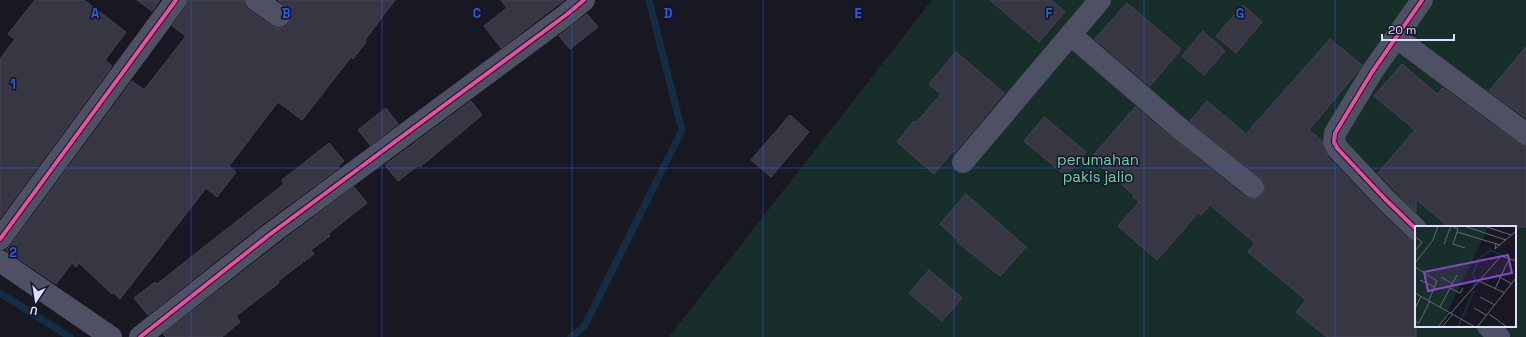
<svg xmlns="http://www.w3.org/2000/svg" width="1526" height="337" font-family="'Space Grotesk',sans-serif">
<rect width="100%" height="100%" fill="#181823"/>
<!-- green -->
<path fill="#172e2a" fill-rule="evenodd" d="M932,0H1526V337H669ZM1416,227H1515V326H1416Z"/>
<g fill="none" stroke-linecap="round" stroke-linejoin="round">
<!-- stream -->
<g stroke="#132e43" stroke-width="7">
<polyline points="0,293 70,337"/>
<polyline points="571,337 584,327 682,130 649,0"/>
</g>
</g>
<!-- building -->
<g fill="#373744" stroke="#445">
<polygon points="35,0 84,0 126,32 105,60 112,66 0,218 0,59 15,39 8,34"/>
<polygon points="137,0 160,0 152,11"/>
<polygon points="188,0 244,0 245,6 249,10 272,26 278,28 285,27 289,23 291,17 290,10 278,0 395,0 365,40 366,42 353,59 351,57 302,120 278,102 229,166 236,172 217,197 206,188 120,299 114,293 112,294 79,263 76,267 72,263 56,284 6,250 10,246 132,81 144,90 186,36 172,26 186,7"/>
<polygon points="501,0 564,0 501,48 484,26 507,8"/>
<polygon points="990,0 1051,0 1065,12 1039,42"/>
<polygon points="1127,3 1181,49 1150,86 1095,39"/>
<polygon points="1243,5 1262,22 1236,53 1216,36"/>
<polygon points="587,14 598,27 570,49 559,36"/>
<polygon points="1203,31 1225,51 1204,75 1182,56"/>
<polygon points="1330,39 1362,65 1357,72 1309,130 1322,141 1323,148 1328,157 1376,208 1407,238 1416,241 1416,337 1327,337 1296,312 1306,300 1248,252 1255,243 1210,205 1201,215 1198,213 1157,260 1118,226 1139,202 1133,197 1134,195 1091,158 1135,107 1170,136 1245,197 1252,199 1258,198 1263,194 1265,188 1265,183 1261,178 1190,121 1207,101 1246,134"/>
<polygon points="1526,47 1526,118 1489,91"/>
<polygon points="956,52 1004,93 955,152 953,151 934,174 897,142 914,121 916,123 941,94 929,84"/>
<polygon points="1402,64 1437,94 1443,88 1519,144 1526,146 1526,227 1449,227 1416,199 1416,212 1378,173 1415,130 1374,96"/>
<polygon points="471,101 482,115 420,167 419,165 398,181 385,165"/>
<polygon points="386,108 398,124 370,145 358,130"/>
<polygon points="790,115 809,132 771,177 751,160"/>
<polygon points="1044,117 1086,152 1066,176 1024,141"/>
<polygon points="329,143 344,161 338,166 339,168 261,225 148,315 134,298 155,282 157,284 284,184 282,180"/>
<polygon points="354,187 367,203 328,234 330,236 311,250 314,254 278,281 279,283 236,316 240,322 222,337 166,337 163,334 277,245"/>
<polygon points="966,194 1026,247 1000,276 957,242 958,240 940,224"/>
<polygon points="929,270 962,298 942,321 909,293"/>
</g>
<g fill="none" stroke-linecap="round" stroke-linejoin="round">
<!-- minor -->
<g stroke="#4e5163" stroke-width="22">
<polyline points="256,0 279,16"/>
<polyline points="1071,35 1178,127 1253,187"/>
<polyline points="1397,38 1526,134"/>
<polyline points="963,162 1100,0"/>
<polyline points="1416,229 1385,199 1337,148 1334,142 1335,133 1372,72 1422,0"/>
<polyline points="0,239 176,0"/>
<polyline points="0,261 111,337"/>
<polyline points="1488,326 1499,337"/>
<polyline points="140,337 269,235 566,15 584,0"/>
</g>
<!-- cycleway casing -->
<g stroke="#131428" stroke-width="6">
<g id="cycleway">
<polyline points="1416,229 1385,199 1337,148 1334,142 1335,133 1372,72 1422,0"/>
<polyline points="0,239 176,0"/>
<polyline points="140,337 269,235 566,15 584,0"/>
</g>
</g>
<!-- cycleway -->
<use href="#cycleway" stroke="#ef4d9e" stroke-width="4"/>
</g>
<!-- grid -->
<path fill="none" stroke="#305ddc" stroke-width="1" stroke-opacity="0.55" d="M191,0V337M382,0V337M572,0V337M763,0V337M954,0V337M1144,0V337M1335,0V337M0,168H1526"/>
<g text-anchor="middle" stroke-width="3" stroke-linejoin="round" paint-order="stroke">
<!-- park labels -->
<g font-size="15" fill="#71d4a8" stroke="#131428">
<text x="1098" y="165">perumahan<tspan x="1098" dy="17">pakis jalio</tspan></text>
</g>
</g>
<!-- overview -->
<g transform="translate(1415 226)">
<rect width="101" height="101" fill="#181823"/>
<path d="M0,0H74L25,101H0Z" fill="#172e2a"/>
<path fill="none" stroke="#132e43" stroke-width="2" d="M58,60L61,55L58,48L63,34L75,24L87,29M43,101L59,65"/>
<path fill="none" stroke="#676879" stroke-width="1" d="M37,0L43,3L38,18L50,22M49,0L91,14M69,0L96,9M42,6L85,19M0,11L7,16L0,25M81,17L80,23L101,5M29,18L36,0M0,37L18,14L23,0M0,41L22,55L14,74M81,49L97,58M26,51L38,58M5,54L20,61M64,55L90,67M35,62L45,67L48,62M80,63L94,33M0,67L60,101M65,71L80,79M25,81L42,49M59,82L71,89M0,83L6,70M36,87L86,30L101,35M74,88L92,101M0,95L4,97L15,75M23,101L35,86M27,101L38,88M62,101L101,52"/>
<path fill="#8a47c8" fill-opacity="0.15" stroke="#8a47c8" stroke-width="2" d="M93,29L97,47L13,65L9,46Z"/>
<rect width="101" height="101" fill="none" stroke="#dee0fb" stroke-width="2"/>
</g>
<g font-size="13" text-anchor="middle" font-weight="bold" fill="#305ddc" stroke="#131428" stroke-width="3" stroke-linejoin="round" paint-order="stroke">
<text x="95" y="18">A</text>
<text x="286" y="18">B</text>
<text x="477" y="18">C</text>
<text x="668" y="18">D</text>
<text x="858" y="18">E</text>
<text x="1049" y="18">F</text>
<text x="1240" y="18">G</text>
<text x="13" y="89">1</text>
<text x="13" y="257">2</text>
</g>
<!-- north arrow -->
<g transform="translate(36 301) rotate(192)" stroke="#131428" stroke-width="3" paint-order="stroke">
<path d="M0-3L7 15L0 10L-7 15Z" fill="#dee0fb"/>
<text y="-6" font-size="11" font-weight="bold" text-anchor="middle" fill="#dee0fb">U</text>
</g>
<!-- scale -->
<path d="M1382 34v6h72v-6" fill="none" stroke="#dee0fb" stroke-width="2"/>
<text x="1388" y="34" font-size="12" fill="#dee0fb" stroke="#131428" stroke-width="3" paint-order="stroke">20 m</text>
</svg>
